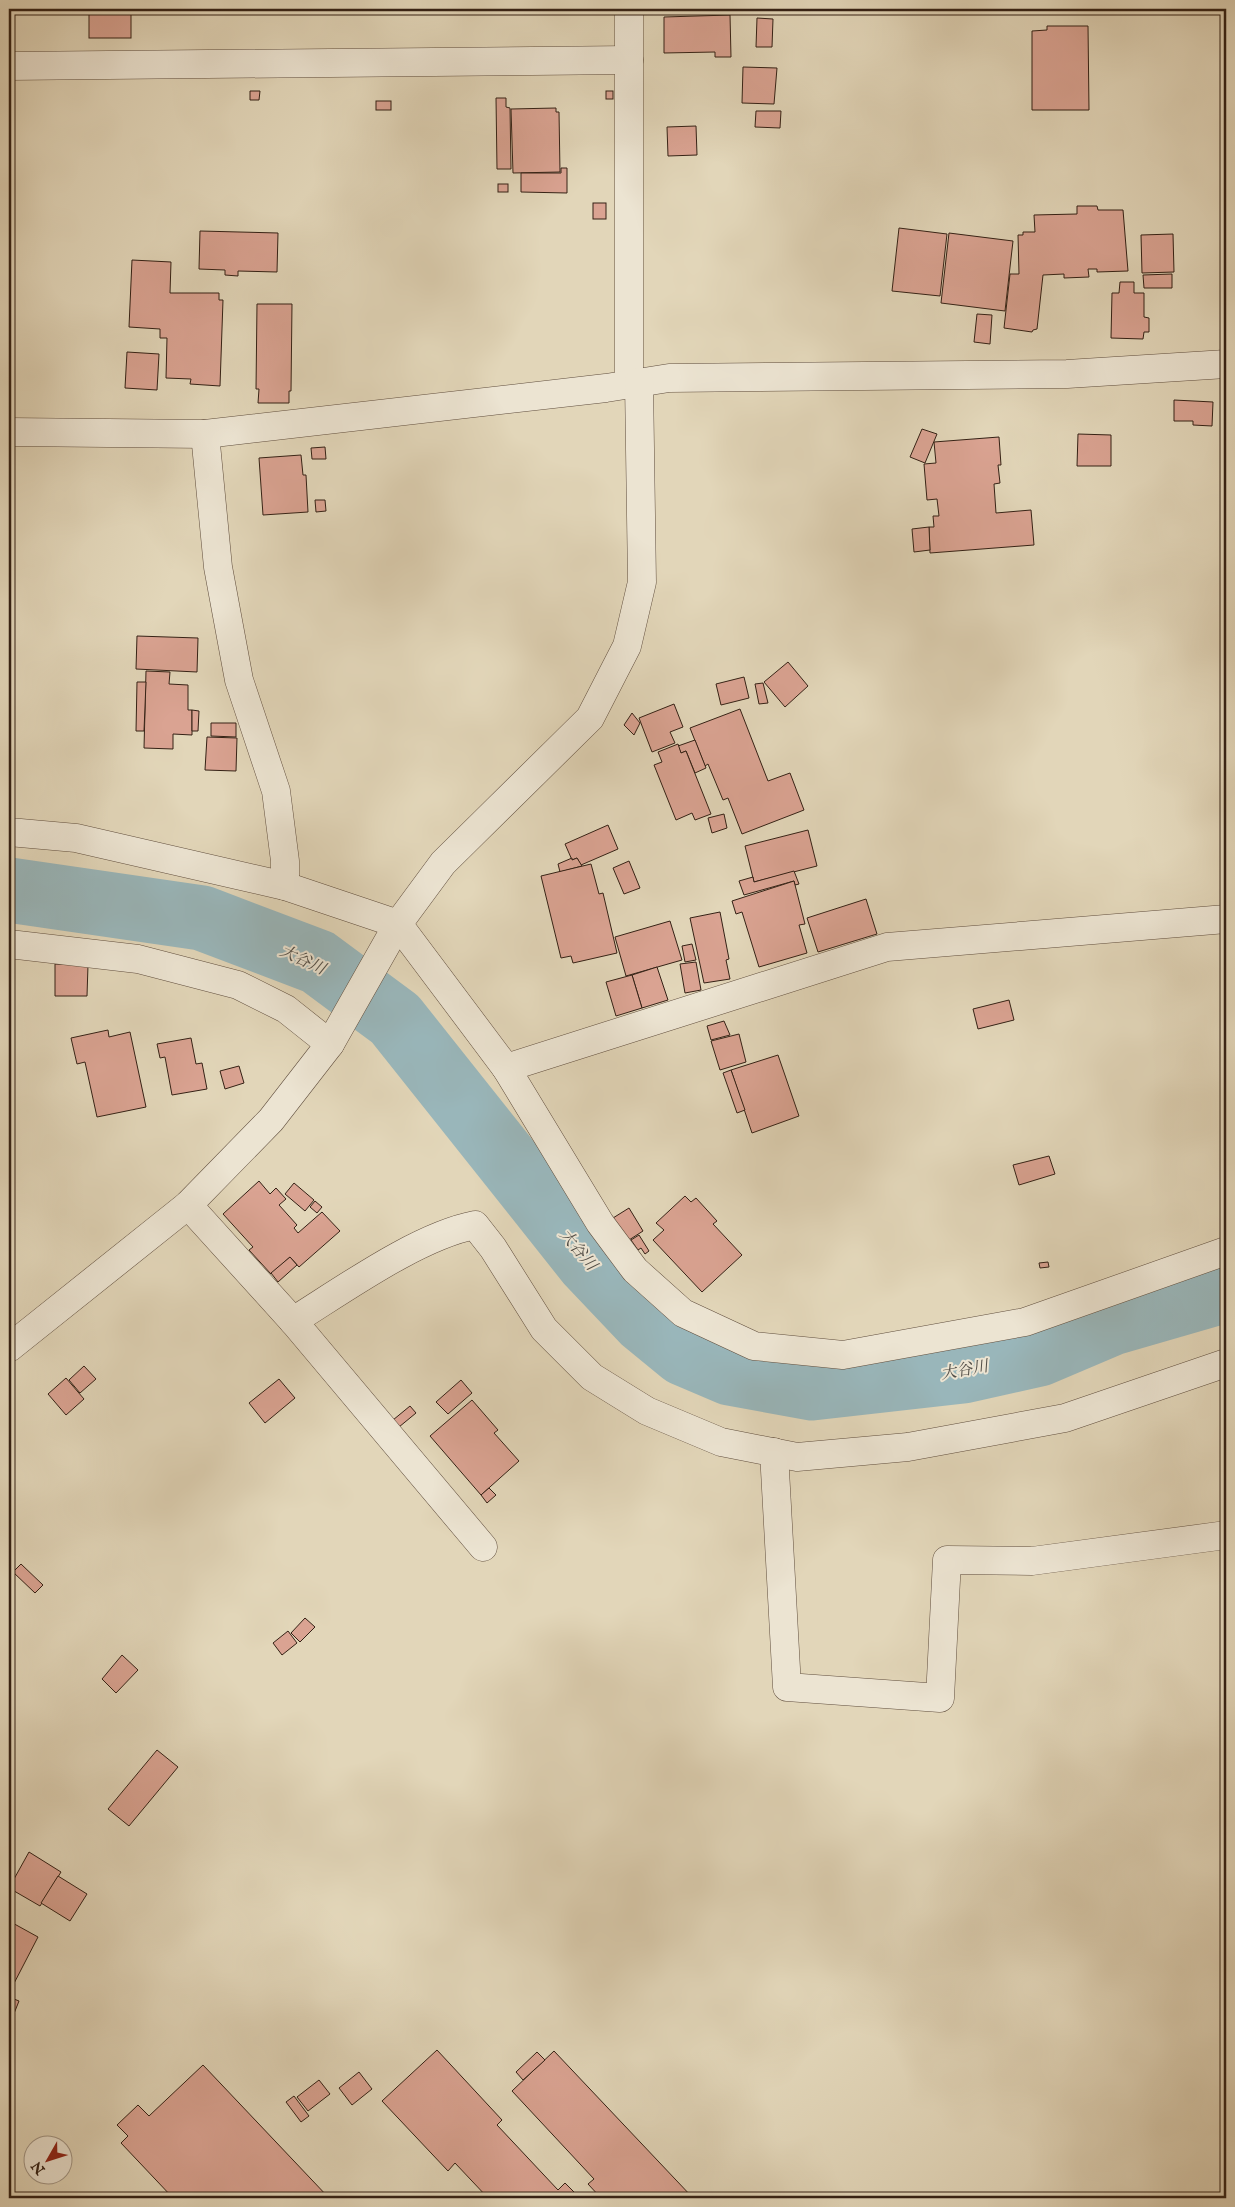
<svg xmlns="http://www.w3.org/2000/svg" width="1235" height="2207" font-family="'IM FELL English','Noto Serif JP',serif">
<rect width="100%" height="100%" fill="#e2d6b9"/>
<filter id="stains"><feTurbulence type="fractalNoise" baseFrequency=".004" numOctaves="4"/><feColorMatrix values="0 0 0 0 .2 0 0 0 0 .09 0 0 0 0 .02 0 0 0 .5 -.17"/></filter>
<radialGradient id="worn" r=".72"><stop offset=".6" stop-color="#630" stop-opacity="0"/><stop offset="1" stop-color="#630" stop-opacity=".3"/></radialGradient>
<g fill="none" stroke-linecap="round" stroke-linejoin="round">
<!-- river -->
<polyline stroke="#99b6ba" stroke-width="65" points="9,890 202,918 318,962 395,1019 589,1263 644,1321 683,1353 730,1373 812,1388 963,1371 1039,1354 1112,1323 1226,1290"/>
</g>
<!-- building -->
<g fill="#daa392" stroke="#342115">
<rect x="89" y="9" width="42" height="29"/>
<polygon points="681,9 766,9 766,11 698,12 699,10 681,11"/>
<polygon points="730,15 731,57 715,57 715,52 664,53 664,17"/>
<polygon points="757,18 773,19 772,47 756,47"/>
<polygon points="1047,26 1088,26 1089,110 1032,110 1032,31 1047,30"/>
<polygon points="743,67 777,68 774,104 742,103"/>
<polygon points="250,91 260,91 259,100 250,100"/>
<rect x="606" y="91" width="7" height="8"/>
<polygon points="496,98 506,98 506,107 510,108 511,169 497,169"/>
<rect x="376" y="101" width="15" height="9"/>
<polygon points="556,108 556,112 559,112 560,172 513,173 511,109"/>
<polygon points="756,111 781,111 780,128 755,127"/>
<polygon points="696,126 697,155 668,156 667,127"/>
<polygon points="561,168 567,168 567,193 521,192 521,173 561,173"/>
<rect x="498" y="184" width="10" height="8"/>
<rect x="593" y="203" width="13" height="16"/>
<polygon points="1077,206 1097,206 1098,210 1123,210 1128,271 1097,272 1097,269 1088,269 1089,277 1064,278 1064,274 1043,275 1037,329 1033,330 1032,332 1004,328 1010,274 1019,274 1018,235 1023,235 1023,232 1035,232 1034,215 1077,214"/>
<polygon points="899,228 947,234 940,296 892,291"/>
<polygon points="200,231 278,233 277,272 238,271 238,276 225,275 225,270 199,269"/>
<polygon points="949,233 1013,241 1005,311 941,303"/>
<polygon points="1173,234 1174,272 1142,273 1141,235"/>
<polygon points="132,260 171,262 170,293 219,293 219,300 223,300 220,386 190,384 191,379 166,378 167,338 160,338 160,329 129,327"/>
<polygon points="1172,274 1172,288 1144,288 1143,275"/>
<polygon points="1120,282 1134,282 1134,293 1144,293 1144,317 1149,318 1149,332 1144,332 1143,339 1111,338 1112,293 1119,293"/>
<polygon points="257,304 292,304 291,391 289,391 289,403 258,403 259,389 256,389"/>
<polygon points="977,314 992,315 990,344 974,342"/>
<polygon points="127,352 159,354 157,390 125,388"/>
<polygon points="1174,400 1213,402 1212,426 1193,425 1193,421 1174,421"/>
<polygon points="922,429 937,434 925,463 910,457"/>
<polygon points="1078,434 1111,435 1111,466 1077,466"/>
<polygon points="999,437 1001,465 998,465 1000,483 994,484 996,513 1031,510 1034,545 930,553 929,527 934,527 933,516 939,516 937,499 927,500 924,464 936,463 934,442"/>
<polygon points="325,447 326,459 312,459 311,448"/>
<polygon points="301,455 303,475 306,475 308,512 263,515 259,458"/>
<polygon points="315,500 325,500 326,511 316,512"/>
<polygon points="929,527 930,550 914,552 912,529"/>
<polygon points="137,636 198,638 197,672 136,669"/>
<polygon points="788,662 808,686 785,707 764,682"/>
<polygon points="146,671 170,672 169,684 188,685 188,710 192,710 192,735 173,734 173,749 144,748"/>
<polygon points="744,677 749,698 721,705 716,684"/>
<polygon points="137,682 146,682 144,731 136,731"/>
<polygon points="763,683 768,703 759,704 755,684"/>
<polygon points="674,704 683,727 670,732 675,743 652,752 639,718"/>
<polygon points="740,709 768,781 790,773 804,810 742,834 728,798 723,800 708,764 705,766 690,728"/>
<polygon points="192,710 199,711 198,731 192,731"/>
<polygon points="632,713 640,723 634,735 624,725"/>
<polygon points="211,723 236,723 236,737 211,736"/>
<polygon points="207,737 237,738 236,771 205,770"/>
<polygon points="695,740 706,768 695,773 686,751 681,753 678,746"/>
<polygon points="678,744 681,753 686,751 711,814 695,820 692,813 676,820 654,765 662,762 658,752"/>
<polygon points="1222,762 1226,762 1226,789 1224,789"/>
<polygon points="724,814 727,828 712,833 708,818"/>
<polygon points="608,825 618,849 581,865 577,858 572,860 565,844"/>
<polygon points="808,830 817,866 754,882 745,846"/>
<polygon points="572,858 572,860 577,858 582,866 560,872 558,864"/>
<polygon points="629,861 640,888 624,894 613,868"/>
<polygon points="591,864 599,894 603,893 617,953 573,963 571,956 561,958 541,876"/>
<polygon points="794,871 799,884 795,885 794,881 744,895 739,881 753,877 754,882"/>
<polygon points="794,881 805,924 799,925 807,953 759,967 742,912 736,914 732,901"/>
<polygon points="866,899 877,934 818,952 807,918"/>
<polygon points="720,912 729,959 726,960 730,979 704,983 690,918"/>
<polygon points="670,921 682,960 626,976 615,937"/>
<polygon points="692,944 696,960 685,962 682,946"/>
<polygon points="696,962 701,990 685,993 680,964"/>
<polygon points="55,964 88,965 87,996 55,996"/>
<polygon points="657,967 668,1000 642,1008 632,975"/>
<polygon points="632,975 642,1008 616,1016 606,982"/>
<polygon points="1009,1000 1014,1020 978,1029 973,1009"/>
<polygon points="724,1021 730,1035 711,1040 707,1026"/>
<polygon points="108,1030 109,1037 130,1032 146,1107 97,1117 85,1062 77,1064 71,1038"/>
<polygon points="739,1034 746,1062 720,1070 711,1041"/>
<polygon points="191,1038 196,1064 202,1063 207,1089 172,1095 165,1057 160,1058 157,1044"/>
<polygon points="778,1055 799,1116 752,1133 731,1070"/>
<polygon points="239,1066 244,1083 225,1089 220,1071"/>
<polygon points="731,1070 745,1110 737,1113 723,1073"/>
<polygon points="1049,1156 1055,1174 1019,1185 1013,1165"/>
<polygon points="259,1181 270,1194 276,1188 286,1199 279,1205 297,1225 294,1228 298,1233 322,1212 340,1231 299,1267 290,1257 271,1274 249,1250 253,1247 223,1214"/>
<polygon points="294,1183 314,1200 305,1211 285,1194"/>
<polygon points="685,1196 691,1202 696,1198 717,1221 713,1224 742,1255 702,1292 653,1240 664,1230 656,1223"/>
<polygon points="315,1201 322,1207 317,1213 310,1207"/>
<polygon points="629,1208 643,1231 629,1240 613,1218"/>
<polygon points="639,1235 649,1251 645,1254 641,1248 638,1250 631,1240"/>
<polygon points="290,1257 297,1265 278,1282 271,1273"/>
<polygon points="1048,1262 1049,1267 1040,1268 1039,1263"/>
<polygon points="84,1366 96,1379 80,1393 69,1380"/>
<polygon points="66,1378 84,1399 66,1415 48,1394"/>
<polygon points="279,1379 295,1398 265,1423 249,1403"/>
<polygon points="461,1380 472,1393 448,1414 436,1402"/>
<polygon points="472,1400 498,1430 494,1433 519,1461 481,1495 430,1436"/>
<polygon points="410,1406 416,1413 399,1427 393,1420"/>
<polygon points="489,1488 496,1495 487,1503 481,1495"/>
<polygon points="21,1564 43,1585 35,1593 13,1572"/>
<polygon points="305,1618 315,1627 300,1642 291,1633"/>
<polygon points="288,1631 297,1643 282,1655 273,1643"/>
<polygon points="122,1655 138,1670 116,1693 102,1679"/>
<polygon points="157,1750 178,1767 129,1826 108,1809"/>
<polygon points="29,1852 61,1872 40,1906 9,1888"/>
<polygon points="58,1876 87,1894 70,1921 41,1903"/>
<polygon points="9,1921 38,1937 9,1993"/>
<polygon points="9,1997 19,2001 9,2026"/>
<polygon points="437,2050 502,2120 497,2125 558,2190 565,2183 580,2198 488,2198 455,2163 448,2171 382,2101"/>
<polygon points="554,2051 693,2198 601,2198 588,2184 594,2179 512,2091"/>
<polygon points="537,2052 545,2060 523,2080 516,2072"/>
<polygon points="203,2065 329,2198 173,2198 121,2143 128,2136 117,2125 138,2105 149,2116"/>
<polygon points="359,2072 372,2089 352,2105 339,2088"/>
<polygon points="319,2080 330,2094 308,2111 297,2097"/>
<polygon points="294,2096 309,2116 301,2122 286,2102"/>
</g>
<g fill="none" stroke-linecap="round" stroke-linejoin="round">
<!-- minor casing -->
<g stroke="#604e3e" stroke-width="29">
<g id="minor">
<polyline points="9,66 629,60"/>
<polyline points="629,384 629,9"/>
<polyline points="9,432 205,434 606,388 669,378 1067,374 1226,364"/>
<polyline points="205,434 218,567 239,680 276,791 285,861 285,886"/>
<polyline points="9,832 76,838 285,886 398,924 506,1068 600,1223 635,1270 683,1313 754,1346 843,1355 1025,1322 1226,1251"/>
<polyline points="9,944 138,959 238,985 286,1009 330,1044"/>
<polyline points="506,1068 887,947 1226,919"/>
<polyline points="188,1205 293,1321 483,1547"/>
<path d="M293,1321C343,1290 418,1236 475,1225L493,1248L544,1329L592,1377L647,1411L721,1442L797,1457L908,1447L1065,1418L1226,1363"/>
<polyline points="774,1452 787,1687 940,1698 947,1560 1032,1561 1226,1535"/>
</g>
</g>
<!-- tertiary casing -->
<g stroke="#604e3e" stroke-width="29">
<polyline id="tertiary" points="9,1348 188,1205 271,1120 330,1044 398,924 443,863 590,718 627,646 642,582 639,382"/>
</g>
<!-- minor -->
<use href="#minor" stroke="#ece4d2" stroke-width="28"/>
<!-- tertiary -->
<use href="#tertiary" stroke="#ece4d2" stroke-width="28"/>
</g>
<g text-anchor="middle" stroke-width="4" stroke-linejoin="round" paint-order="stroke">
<!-- water labels -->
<g font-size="16" font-style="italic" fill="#524e47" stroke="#ece4d2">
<text transform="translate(303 959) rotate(25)" y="6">大谷川</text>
<text transform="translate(579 1249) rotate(50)" y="6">大谷川</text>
<text transform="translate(964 1369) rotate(-10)" y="6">大谷川</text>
</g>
</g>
<!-- margin -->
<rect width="1235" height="2207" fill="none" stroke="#e2d6b9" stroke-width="30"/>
<rect x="10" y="10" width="1215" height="2187" fill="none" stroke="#342115" stroke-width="2.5"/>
<rect x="15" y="15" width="1205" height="2177" fill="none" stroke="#342115"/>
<!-- north arrow -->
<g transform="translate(48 2160) rotate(231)"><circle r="24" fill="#ece4d2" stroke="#a29686"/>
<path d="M0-4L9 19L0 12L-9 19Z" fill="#8f2418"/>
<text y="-8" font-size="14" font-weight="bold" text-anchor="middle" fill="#342115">N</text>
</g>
<rect width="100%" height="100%" filter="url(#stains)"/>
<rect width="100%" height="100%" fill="url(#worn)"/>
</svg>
